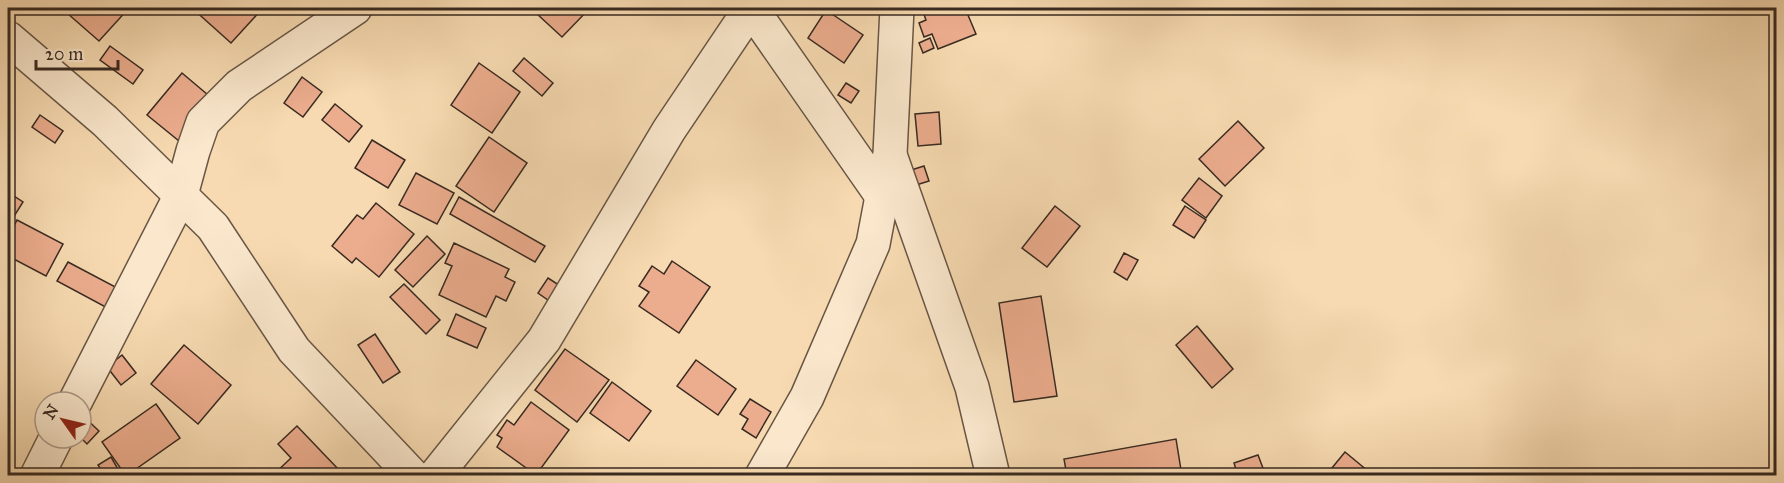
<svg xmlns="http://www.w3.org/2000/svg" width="1784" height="483" font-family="'IM FELL Great Primer',serif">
<rect width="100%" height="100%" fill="#f7dab1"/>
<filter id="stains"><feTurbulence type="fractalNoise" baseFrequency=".00333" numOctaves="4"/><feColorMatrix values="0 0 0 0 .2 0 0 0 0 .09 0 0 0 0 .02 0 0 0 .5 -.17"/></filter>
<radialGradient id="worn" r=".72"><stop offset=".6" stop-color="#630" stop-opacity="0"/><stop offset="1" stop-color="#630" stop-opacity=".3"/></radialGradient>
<!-- building -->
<g fill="#ecad8e" stroke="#382a21" stroke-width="1.5">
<polygon points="72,8 129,8 99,41 67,13"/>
<polygon points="192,8 263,8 231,43"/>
<polygon points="541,8 590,8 562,37 536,13"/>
<polygon points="925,8 965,8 976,34 938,49 932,34 924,37 919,23 926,20 922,9"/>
<polygon points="826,10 863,35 844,63 808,38"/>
<polygon points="930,38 934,48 923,53 919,43"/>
<polygon points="110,46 143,70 133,84 100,60"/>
<polygon points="524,58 553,83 542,96 513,71"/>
<polygon points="479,63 520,92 492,133 451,105"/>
<polygon points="182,73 214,100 179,141 147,115"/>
<polygon points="302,77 322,92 303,117 284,103"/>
<polygon points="846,83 859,91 851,103 838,95"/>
<polygon points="335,104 362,126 349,142 322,120"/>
<polygon points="939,112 941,144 918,146 915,114"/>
<polygon points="40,115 63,131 55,143 32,127"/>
<polygon points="1238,121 1264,148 1225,186 1199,159"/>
<polygon points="489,137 527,163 494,212 456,186"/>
<polygon points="372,140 405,160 388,188 355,168"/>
<polygon points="924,166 929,181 913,186 908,171"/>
<polygon points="416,173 454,193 437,224 399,205"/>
<polygon points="1199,178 1222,196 1206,218 1182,200"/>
<polygon points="8,186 11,188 8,192 23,202 8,226"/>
<polygon points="459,197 545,246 535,262 450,214"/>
<polygon points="376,203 414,234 379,277 356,258 352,263 332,246 357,215 363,219"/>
<polygon points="1055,206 1080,226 1047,267 1022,248"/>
<polygon points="1185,206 1206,220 1194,238 1173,225"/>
<polygon points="17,220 63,244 46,276 8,256 8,238"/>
<polygon points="427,236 445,254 413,287 395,270"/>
<polygon points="454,243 509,269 505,277 515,282 506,301 496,296 486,317 439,295 452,266 445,263"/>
<polygon points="1124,253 1138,260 1127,280 1114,272"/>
<polygon points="672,261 710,287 679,333 639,306 649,292 639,286 652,266 664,274"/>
<polygon points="68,262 123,291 113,311 57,281"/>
<polygon points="548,278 565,289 555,305 538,293"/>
<polygon points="404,284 440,320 426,334 390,297"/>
<polygon points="1041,296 1057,396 1014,402 999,303"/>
<polygon points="456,314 486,328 477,348 447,335"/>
<polygon points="1197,326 1233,369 1212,388 1176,345"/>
<polygon points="375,334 400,372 383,383 358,345"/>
<polygon points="184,345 231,385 198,424 151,384"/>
<polygon points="565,349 609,380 577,422 535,390"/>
<polygon points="122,355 136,373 121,385 107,367"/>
<polygon points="696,360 736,389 718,415 677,386"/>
<polygon points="612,382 651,411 629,441 590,413"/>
<polygon points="750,399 771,412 756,438 742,429 748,419 740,414"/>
<polygon points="531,402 569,430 536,475 497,447 502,438 497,435 507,420 514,425"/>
<polygon points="156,404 180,438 126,476 102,442"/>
<polygon points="82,415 99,431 87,444 81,438"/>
<polygon points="297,426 340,471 335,476 272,476 291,458 278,444"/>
<polygon points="1176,439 1181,470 1158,474 1158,476 1067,476 1064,459"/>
<polygon points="1345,452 1368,471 1363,476 1329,476 1327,474"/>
<polygon points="1258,455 1266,476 1238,476 1234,463"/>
<polygon points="111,457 122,476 105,476 98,465"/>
</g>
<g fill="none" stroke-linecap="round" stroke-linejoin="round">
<!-- minor casing -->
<g stroke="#685645" stroke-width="36">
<g id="minor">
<polyline points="751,8 882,196"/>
<polyline points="8,38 105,121 213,227 294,350 413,476"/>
<polyline points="890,155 972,387 993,476"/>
<polyline points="75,402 181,195 193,151 203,122 239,86 355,8"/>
<polyline points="37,476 56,438"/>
<polyline points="435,476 544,340 669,130 751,8"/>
<polyline points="762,476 807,397 873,244 890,154 897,8"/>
</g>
</g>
<!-- minor -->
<use href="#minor" stroke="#fae7cc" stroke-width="33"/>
</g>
<!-- margin -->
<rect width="1784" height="483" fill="none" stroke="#f7dab1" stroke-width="30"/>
<rect x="9" y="9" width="1766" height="465" fill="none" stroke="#382a21" stroke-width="3"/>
<rect x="15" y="15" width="1754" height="453" fill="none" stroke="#382a21" stroke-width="1.5"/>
<!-- north arrow -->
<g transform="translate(63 420) rotate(304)"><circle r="28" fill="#fae7cc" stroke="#ac9b88" stroke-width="1.5"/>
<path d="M0-4.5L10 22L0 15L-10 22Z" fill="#8f2418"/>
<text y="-9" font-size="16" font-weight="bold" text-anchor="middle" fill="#382a21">N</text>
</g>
<!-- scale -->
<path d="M36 60v9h82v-9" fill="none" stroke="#382a21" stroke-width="3"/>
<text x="45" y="60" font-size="18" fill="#382a21" stroke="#fae7cc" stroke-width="4.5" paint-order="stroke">20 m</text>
<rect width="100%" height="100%" filter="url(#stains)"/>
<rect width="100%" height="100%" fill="url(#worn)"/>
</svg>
